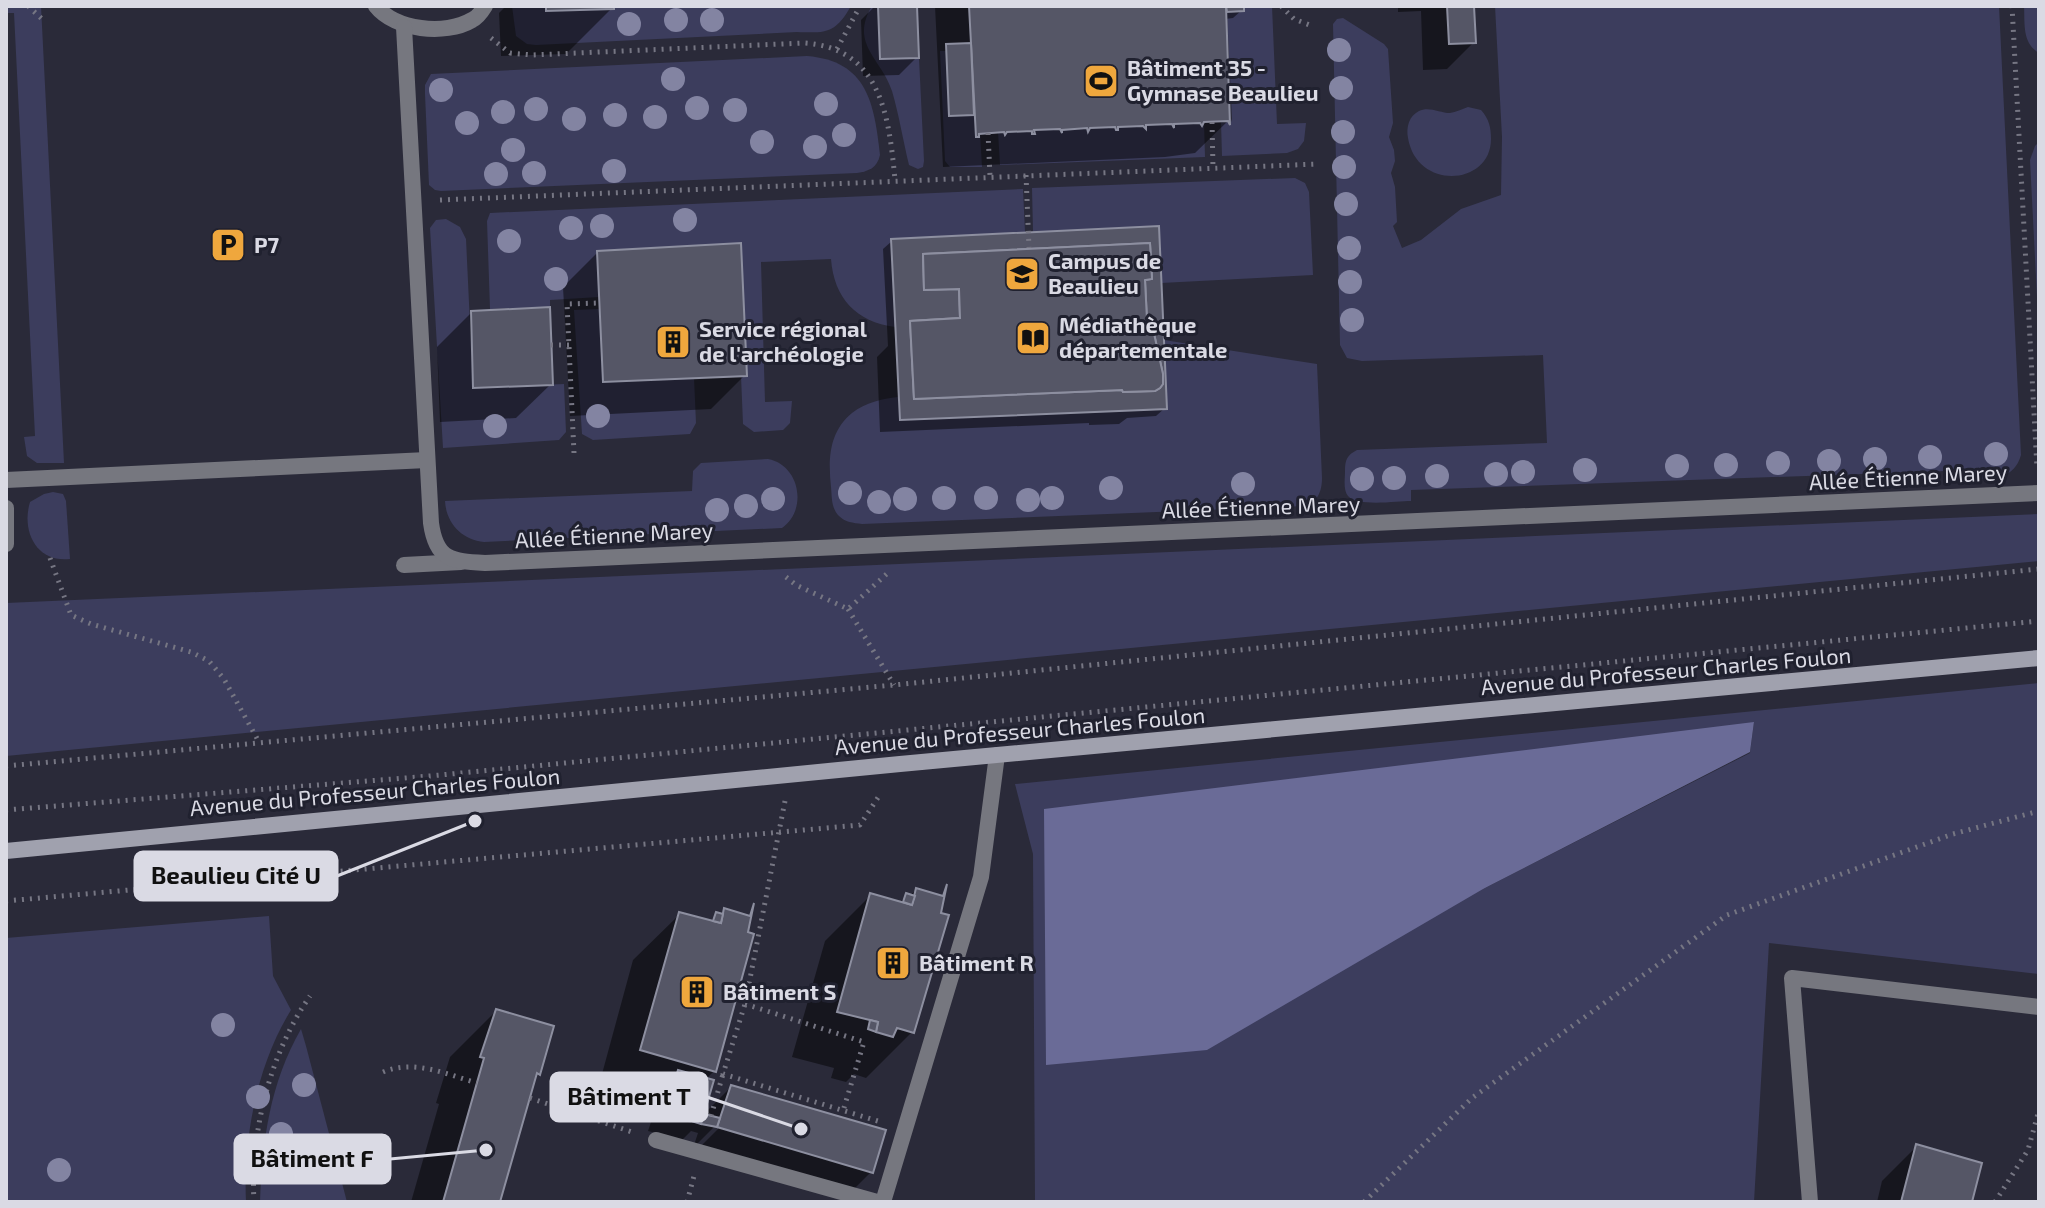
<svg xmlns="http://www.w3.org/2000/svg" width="2045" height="1208" font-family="'Exo 2',sans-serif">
<rect width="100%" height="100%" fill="#2a2a39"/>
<!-- green -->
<g fill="#3c3d5d" fill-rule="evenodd">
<polygon points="6,6 41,6 64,463 37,463 27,456 24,437 35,436 14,13 6,13"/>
<path d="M512,6H546L547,11L613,9L614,6H851C835,34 826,33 797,32L536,45L527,44L516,36Z"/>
<path d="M872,6H878L880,59L919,58L924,161L923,167L918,169L909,165C903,140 899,115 892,91C882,59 849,44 872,6Z"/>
<polygon points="1244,6 1272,6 1277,124 1306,123 1304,141 1298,149 1287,153 1222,156 1221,122 1228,121 1230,125 1232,119 1227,12 1243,11"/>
<path d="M1495,6H1999L2021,455C2014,479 1995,478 1974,479L1972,470L1411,490V501C1397,501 1357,507 1348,496C1343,490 1345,479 1345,471C1345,460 1347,455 1357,450L1547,443L1543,355L1362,361L1347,358L1340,345L1333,24L1337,19L1343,18L1384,44L1388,49L1393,123L1389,137L1394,150L1395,161L1391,173L1395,187L1397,222L1393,226L1402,248L1421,240L1461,209L1501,195L1502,137Z"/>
<path d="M2024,6H2039V53C2022,43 2025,24 2024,6Z"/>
<polygon points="940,51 946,51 974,115 975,132 980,133 982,167 950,167 945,161"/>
<path d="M807,56C868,61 874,104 880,155C877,168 869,171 857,173L441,191L435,190L429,185L425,94V85L431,74Z"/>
<path d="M1468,107L1481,110C1489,119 1491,127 1491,139C1491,186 1417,191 1408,138C1406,127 1409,116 1419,111C1429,106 1440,113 1450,113C1456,112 1462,109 1468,107Z"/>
<polygon points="1204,122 1205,157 1000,165 998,132 1004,132 1006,135 1007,132 1032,131 1033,134 1034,130 1060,129 1062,133 1062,130 1087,128 1088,132 1090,128 1115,127 1116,130 1118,127 1143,126 1146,129 1146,125 1172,124 1174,128 1174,124 1200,123 1202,126"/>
<polygon points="2039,142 2039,337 2030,160 2035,146"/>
<polygon points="1295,178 1305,183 1309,192 1313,275 1161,283 1159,226 1033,232 1032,188"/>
<path d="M1023,189L1025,232L891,239L895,327C856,322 834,298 831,259L761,262L765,402L792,401L790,423L783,430L754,432L743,424L741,376L747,375L741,243L597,251L599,297L550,300V307L490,309L487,221L490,213Z"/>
<polygon points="446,219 460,227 466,239 473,388 564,384 566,432 559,440 443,448 430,228 436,220"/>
<polygon points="599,309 604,382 694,378 696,423 690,434 593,440 582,434 574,310"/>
<path d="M1164,340L1317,364L1322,478C1322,491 1318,502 1304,506L862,524C853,523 845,522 839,516C831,508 832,497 831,487C828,459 829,432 852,413C866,402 882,399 898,397L900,420Z"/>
<path d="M768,459C800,465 808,510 782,528L484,542C462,540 446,523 445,501L692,491L693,471L701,463Z"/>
<path d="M53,492L63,494L66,501L70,559C37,563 21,532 30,502L44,494Z"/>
<polygon points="2039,514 2039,561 6,756 6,603"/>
<path d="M2039,683V974L1769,943L1754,1202H1035L1033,854L1015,784ZM1754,722L1750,753L1483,889Z"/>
<path d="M269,916L273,976L291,1010C257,1065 243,1138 246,1202H6V938Z"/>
<path d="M301,1029L306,1046L347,1202H260C262,1141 270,1083 301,1029Z"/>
</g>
<!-- water -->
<polygon fill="#6a6b97" points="1754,722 1750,752 1483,889 1207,1050 1046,1065 1044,809"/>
<!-- shadow -->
<g fill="#0007" fill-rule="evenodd">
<polygon points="506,6 612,6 612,8 566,54 501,56 499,13"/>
<polygon points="875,6 915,6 917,57 899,75 863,76 861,20"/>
<polygon points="935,6 1242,6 1242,10 1233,18 1225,19 1230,119 1195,153 1165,157 943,167"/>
<polygon points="1398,6 1472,6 1474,42 1447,69 1423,70 1421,11 1398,12"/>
<polygon points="892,241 1165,408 1156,416 1127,418 1119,424 1089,425 1089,423 880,432 877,357 888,346 883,249"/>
<polygon points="597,253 745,375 711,409 570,416 563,287"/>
<polygon points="471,313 551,384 516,418 440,422 437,347"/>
<polygon points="917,890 912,1032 866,1078 854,1074 846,1082 831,1078 834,1068 792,1057 825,941 871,895 898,903"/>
<path d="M725,910L714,1071L705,1080L701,1117L731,1087L871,1172L844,1199L693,1154L722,1125H716L693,1148L698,1133L691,1131L682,1140L648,1131L654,1113L596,1096L633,960L680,914L709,922ZM664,1110L691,1118V1123L663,1114Z"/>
<polygon points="496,1011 552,1027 538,1074 533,1079 498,1202 411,1202 439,1104 436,1103 450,1057"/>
<polygon points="1916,1147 1970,1202 1877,1202 1882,1181"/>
</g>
<!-- building -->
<g fill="#555666" stroke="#8d8fa0" stroke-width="2" fill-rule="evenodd">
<polygon points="546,6 614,6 614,9 546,11"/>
<polygon points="878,6 917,6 919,58 880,59"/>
<polygon points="969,6 1226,6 1230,125 1228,121 1204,122 1202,126 1200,123 1174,124 1174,128 1172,124 1146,125 1146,129 1143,126 1118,127 1118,130 1116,130 1115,127 1090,128 1088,132 1087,128 1062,130 1062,133 1060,129 1034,130 1035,134 1032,134 1032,131 1007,132 1005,135 1004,132 979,134 979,137 976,137"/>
<polygon points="1226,6 1244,6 1244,11 1227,12"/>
<polygon points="1447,6 1474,6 1476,43 1449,44"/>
<polygon points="971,43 974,115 949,116 946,44"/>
<path d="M1159,226L1167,409L900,420L891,239ZM1150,243L1152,279L1145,280L1147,320H1151L1163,374V384L1160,388L1155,391L1123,392L1122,390L914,399L910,321L960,318L959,289L924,290L923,254Z"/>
<polygon points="741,243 747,376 603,382 597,251"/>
<polygon points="1150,243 1152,279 1145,280 1147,320 1151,320 1163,374 1163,384 1160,388 1155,391 1123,392 1122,390 914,399 910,321 960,318 959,289 924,290 923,254"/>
<polygon points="550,307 553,385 473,388 471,311"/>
<polygon points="947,884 941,913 949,915 914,1033 897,1028 893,1037 876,1032 878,1022 837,1012 870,893 912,905 916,888 943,896"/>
<polygon points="906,893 915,896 912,905 903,902"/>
<polygon points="754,903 748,932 754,934 716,1072 640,1050 679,912 721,923 724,908 750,916"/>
<polygon points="716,912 723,914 721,923 713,921"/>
<polygon points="496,1009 554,1026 540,1075 537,1073 500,1202 443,1202 484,1058 480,1057"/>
<polygon points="870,1020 878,1022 876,1032 868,1029"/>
<polygon points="678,1070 714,1080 701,1124 665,1113"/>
<polygon points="731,1085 886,1130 873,1173 717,1127"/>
<polygon points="704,1114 720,1118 717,1127 701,1124"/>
<polygon points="1916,1144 1982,1163 1972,1202 1901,1202"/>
</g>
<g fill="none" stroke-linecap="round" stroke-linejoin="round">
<!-- path -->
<g stroke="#767683" stroke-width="5" stroke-dasharray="2 6" stroke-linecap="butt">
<polyline points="28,6 42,19"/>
<polyline points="1281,6 1294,19 1312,26"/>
<polyline points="2012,6 2037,468"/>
<path d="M491,38L510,53L532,55L804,43C881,48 889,116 895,180"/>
<polyline points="837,49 860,6"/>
<polyline points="1212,122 1213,168"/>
<polyline points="988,133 990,176"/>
<polyline points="1026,175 1029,248"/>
<polyline points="440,200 1318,164"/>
<polyline points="551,345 569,345"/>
<polyline points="574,453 567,304 599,303"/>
<polyline points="50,558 71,615 91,624 191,652 209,661 224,679 259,742"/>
<polyline points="786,577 796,585 848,609 890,571"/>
<polyline points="848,609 894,685"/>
<polyline points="6,766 894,685 2039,569"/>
<polyline points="785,801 745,1004 723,1074 881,1122"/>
<polyline points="6,810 430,776 2039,621"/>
<polyline points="6,901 860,825 881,793"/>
<polyline points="745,1004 864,1042 843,1111"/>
<path d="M383,1072C414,1059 446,1074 477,1083"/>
<polyline points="530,1098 632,1132"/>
<polyline points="711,1116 723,1074"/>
<path d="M254,1202C250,1133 270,1053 310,996"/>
<polyline points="386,1202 386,1200"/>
<polyline points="687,1202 694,1176"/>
<polyline points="1364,1202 1472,1098 1727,915 1953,834 2039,811"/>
<polyline points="1995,1202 2028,1150 2039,1110"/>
</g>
<!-- lane -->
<g stroke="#76777f" stroke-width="16">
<path d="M376,6C395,30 445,36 472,20C477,18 482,11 485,6"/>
<polyline points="6,480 427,460"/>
<polyline points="404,565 461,562"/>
<polyline points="656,1140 877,1202"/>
<polyline points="883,1202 981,877 997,755"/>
<polyline points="1810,1202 1792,978 2039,1007"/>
</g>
<!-- street -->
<g stroke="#76777f" stroke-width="16">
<path d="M404,27L431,523C436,560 451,561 485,563L2039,493"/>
<polyline points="6,508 6,544"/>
</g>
<!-- secondary -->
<polyline stroke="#a0a1ae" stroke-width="16" points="6,851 900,764 2039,658"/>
</g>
<!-- trees -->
<g fill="#8384a2">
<circle cx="676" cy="20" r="12"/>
<circle cx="712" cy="20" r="12"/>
<circle cx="629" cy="24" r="12"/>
<circle cx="1339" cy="50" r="12"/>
<circle cx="673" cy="79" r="12"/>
<circle cx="1341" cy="88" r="12"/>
<circle cx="441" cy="90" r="12"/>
<circle cx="826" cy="104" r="12"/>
<circle cx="697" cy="108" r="12"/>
<circle cx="536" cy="109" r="12"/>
<circle cx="735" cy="110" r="12"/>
<circle cx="503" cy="112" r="12"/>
<circle cx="615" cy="115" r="12"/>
<circle cx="655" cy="117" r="12"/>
<circle cx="574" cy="119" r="12"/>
<circle cx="467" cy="123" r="12"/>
<circle cx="1343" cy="132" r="12"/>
<circle cx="844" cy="135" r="12"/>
<circle cx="762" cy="142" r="12"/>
<circle cx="815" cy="147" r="12"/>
<circle cx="513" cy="150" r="12"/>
<circle cx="1344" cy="167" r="12"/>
<circle cx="614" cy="171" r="12"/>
<circle cx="534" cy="173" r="12"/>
<circle cx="496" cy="174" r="12"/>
<circle cx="1346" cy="204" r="12"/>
<circle cx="685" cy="220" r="12"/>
<circle cx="602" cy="226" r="12"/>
<circle cx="571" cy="228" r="12"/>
<circle cx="509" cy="241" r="12"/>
<circle cx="1349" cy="248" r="12"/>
<circle cx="556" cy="279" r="12"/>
<circle cx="1350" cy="282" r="12"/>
<circle cx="1352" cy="320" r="12"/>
<circle cx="598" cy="416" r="12"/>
<circle cx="495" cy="426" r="12"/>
<circle cx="1996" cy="454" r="12"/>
<circle cx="1930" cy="457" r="12"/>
<circle cx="1875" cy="459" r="12"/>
<circle cx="1829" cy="461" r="12"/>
<circle cx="1778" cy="463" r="12"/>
<circle cx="1726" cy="465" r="12"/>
<circle cx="1677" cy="466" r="12"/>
<circle cx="1585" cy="470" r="12"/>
<circle cx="1523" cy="472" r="12"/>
<circle cx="1496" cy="474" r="12"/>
<circle cx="1437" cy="476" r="12"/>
<circle cx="1394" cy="478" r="12"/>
<circle cx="1362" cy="479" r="12"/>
<circle cx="1243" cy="484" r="12"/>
<circle cx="1111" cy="488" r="12"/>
<circle cx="850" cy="493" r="12"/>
<circle cx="944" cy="498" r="12"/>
<circle cx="986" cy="498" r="12"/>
<circle cx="1052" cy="498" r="12"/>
<circle cx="773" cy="499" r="12"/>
<circle cx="905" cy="499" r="12"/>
<circle cx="1028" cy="500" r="12"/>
<circle cx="879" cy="502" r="12"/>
<circle cx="746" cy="506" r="12"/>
<circle cx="717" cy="510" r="12"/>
<circle cx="223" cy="1025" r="12"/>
<circle cx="304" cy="1085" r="12"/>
<circle cx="258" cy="1097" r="12"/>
<circle cx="281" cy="1134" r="12"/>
<circle cx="59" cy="1170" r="12"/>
</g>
<!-- icons -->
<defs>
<g id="stadium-square" transform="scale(1.8)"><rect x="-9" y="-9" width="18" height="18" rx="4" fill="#efa73d" stroke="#20212f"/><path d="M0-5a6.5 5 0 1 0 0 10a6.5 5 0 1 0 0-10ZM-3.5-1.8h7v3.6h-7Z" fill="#111"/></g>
<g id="parking-square" transform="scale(1.8)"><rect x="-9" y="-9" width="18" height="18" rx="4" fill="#efa73d" stroke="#20212f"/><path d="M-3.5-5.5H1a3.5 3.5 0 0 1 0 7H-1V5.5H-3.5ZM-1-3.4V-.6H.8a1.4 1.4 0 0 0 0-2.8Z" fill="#111"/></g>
<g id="university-square" transform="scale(1.8)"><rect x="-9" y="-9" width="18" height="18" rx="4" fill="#efa73d" stroke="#20212f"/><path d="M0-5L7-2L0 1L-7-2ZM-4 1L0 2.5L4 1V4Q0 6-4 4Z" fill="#111"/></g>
<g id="library-square" transform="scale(1.8)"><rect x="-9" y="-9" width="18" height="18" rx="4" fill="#efa73d" stroke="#20212f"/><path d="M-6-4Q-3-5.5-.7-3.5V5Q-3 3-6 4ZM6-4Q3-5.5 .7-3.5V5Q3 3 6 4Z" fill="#111"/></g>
<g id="building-square" transform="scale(1.8)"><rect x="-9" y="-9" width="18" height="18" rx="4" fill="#efa73d" stroke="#20212f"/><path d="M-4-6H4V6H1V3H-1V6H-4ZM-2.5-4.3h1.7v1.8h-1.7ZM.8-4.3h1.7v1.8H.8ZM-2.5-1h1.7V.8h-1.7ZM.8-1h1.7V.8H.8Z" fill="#111"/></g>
</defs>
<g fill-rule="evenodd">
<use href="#stadium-square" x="1101" y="81"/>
<use href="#parking-square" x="228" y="245"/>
<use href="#university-square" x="1022" y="274"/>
<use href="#library-square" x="1033" y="338"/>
<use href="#building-square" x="673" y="342"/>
<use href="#building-square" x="893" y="963"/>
<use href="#building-square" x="697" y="992"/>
</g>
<g text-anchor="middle" stroke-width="6" stroke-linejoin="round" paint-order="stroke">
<!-- poi labels -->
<g font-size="22" font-weight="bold" fill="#dadae4" stroke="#20212f" text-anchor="start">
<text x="1127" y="76">Bâtiment 35 -<tspan x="1127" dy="25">Gymnase Beaulieu</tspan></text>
<text x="254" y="253">P7</text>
<text x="1048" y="269">Campus de<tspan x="1048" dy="25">Beaulieu</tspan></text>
<text x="1059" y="333">Médiathèque<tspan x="1059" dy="25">départementale</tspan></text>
<text x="699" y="337">Service régional<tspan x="699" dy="25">de l'archéologie</tspan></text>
<text x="919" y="971">Bâtiment R</text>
<text x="723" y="1000">Bâtiment S</text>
</g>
<!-- street labels -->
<g font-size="22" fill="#dadae4" stroke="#20212f">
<text transform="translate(1908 477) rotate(-3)" y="8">Allée Étienne Marey</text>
<text transform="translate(1261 507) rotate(-2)" y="8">Allée Étienne Marey</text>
<text transform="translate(614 535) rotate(-3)" y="8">Allée Étienne Marey</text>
<text transform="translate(1666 671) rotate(-5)" y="8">Avenue du Professeur Charles Foulon</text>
<text transform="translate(1020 731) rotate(-5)" y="8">Avenue du Professeur Charles Foulon</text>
<text transform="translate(375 792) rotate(-5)" y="8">Avenue du Professeur Charles Foulon</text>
</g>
</g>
<!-- callouts -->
<path fill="none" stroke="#dadae4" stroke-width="3" d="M475 821L337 876M801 1129L707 1097M486 1150L390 1159"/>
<g fill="#dadae4" stroke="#20212f" stroke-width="3">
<circle cx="475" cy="821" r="8"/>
<circle cx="801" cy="1129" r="8"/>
<circle cx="486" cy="1150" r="8"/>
</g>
<g fill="#dadae4" stroke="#dadae4" stroke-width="3">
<rect x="135" y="852" width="202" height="48" rx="8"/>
<rect x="551" y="1073" width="156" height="48" rx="8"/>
<rect x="235" y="1135" width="155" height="48" rx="8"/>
</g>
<g font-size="24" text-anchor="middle" font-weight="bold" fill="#111">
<text x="236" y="884">Beaulieu Cité U</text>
<text x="629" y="1105">Bâtiment T</text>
<text x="312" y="1167">Bâtiment F</text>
</g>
<!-- border -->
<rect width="2045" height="1208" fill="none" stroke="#dadae4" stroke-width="16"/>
</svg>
